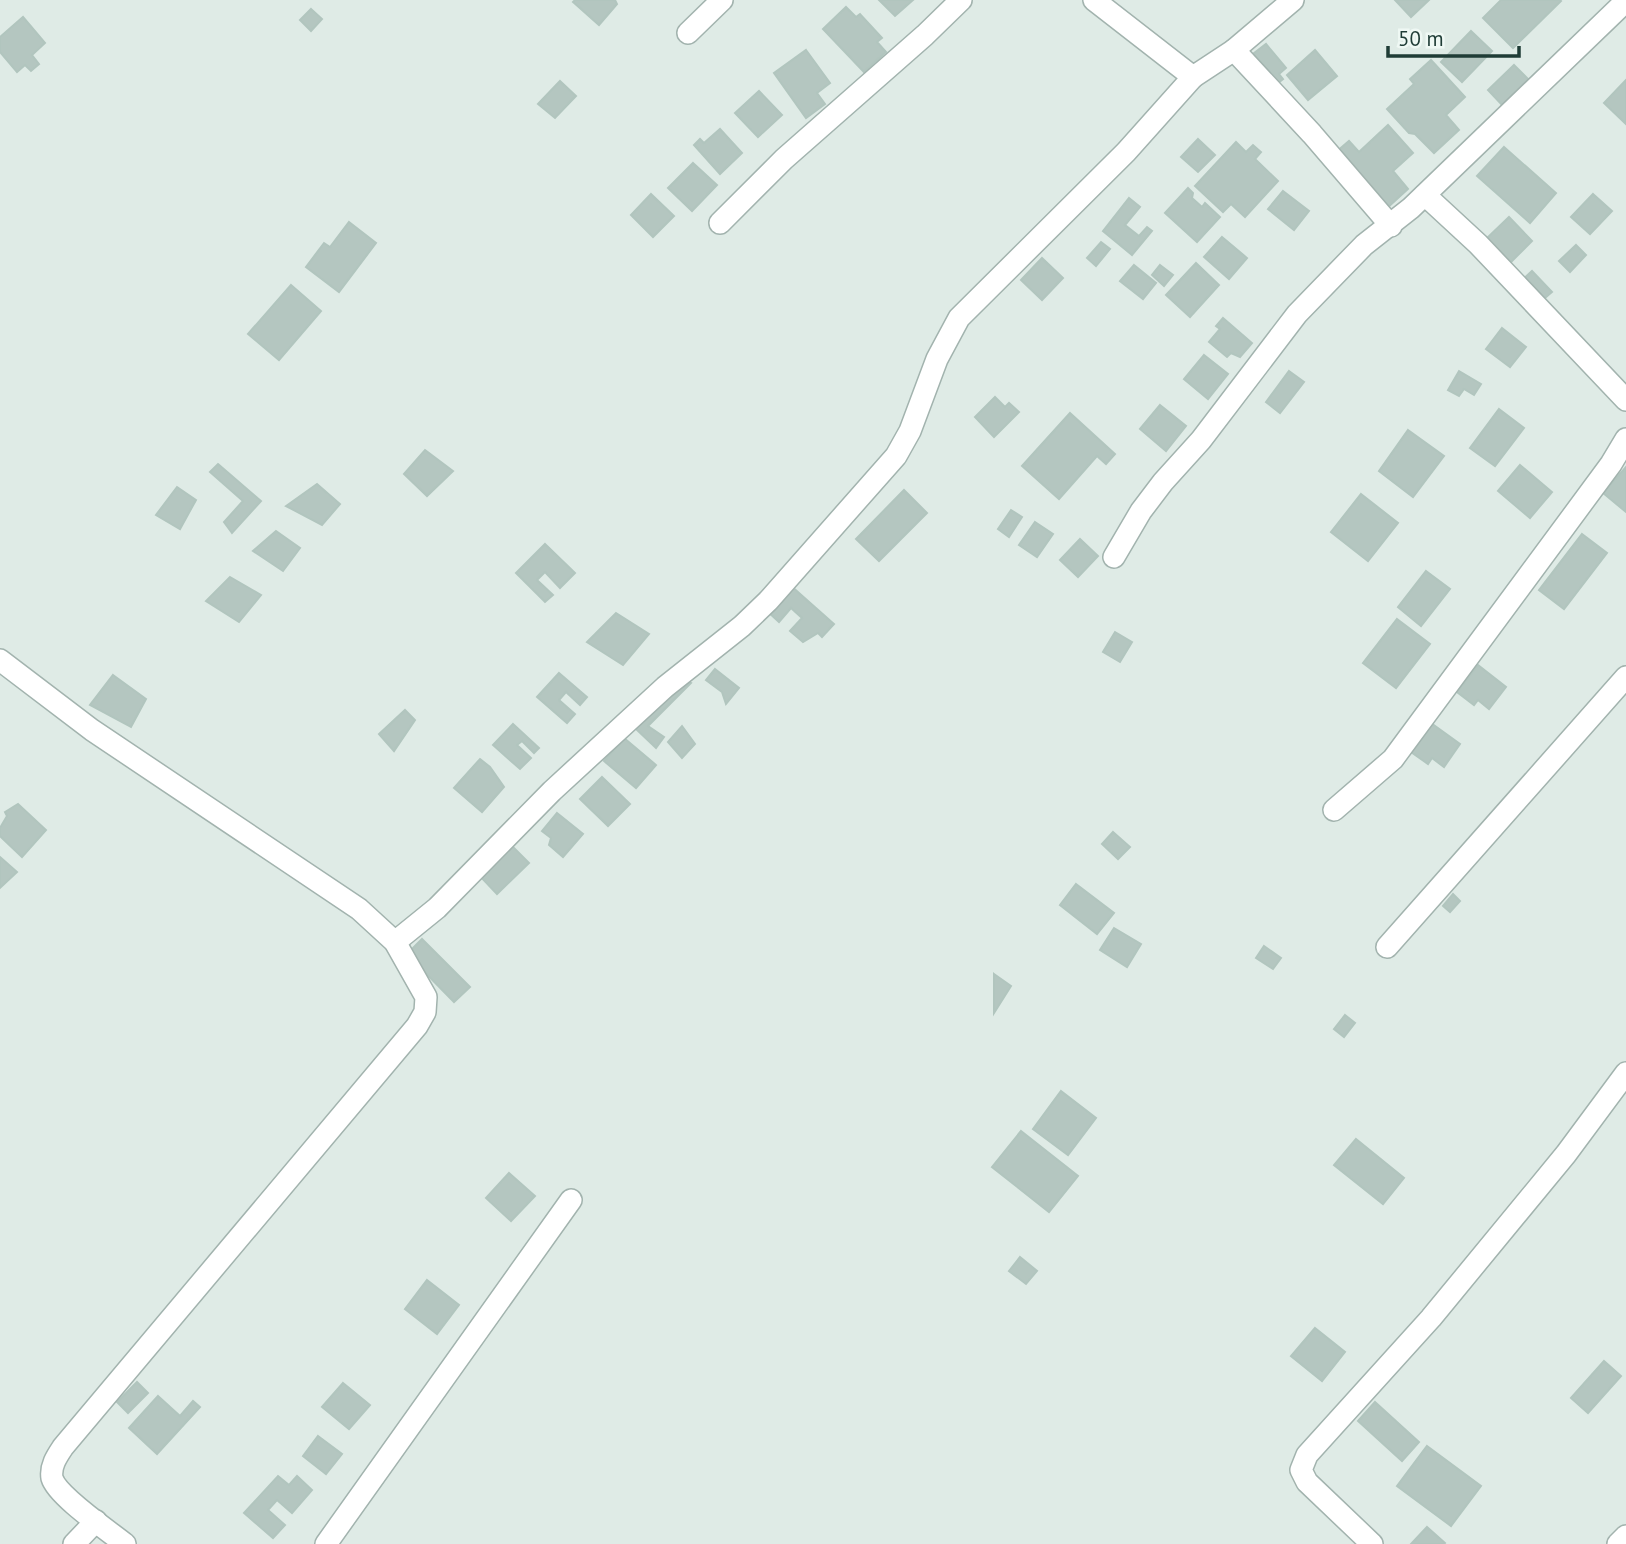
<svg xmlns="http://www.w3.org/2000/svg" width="1626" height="1544" font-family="'PT Sans',sans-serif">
<rect width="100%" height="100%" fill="#dfebe6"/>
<!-- building -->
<g fill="#b4c6c0" stroke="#b1c5be" stroke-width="2">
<polygon points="575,0 615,0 617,4 599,25 573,2"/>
<polygon points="879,0 913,0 895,16"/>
<polygon points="1395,0 1429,0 1411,17"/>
<polygon points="1501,0 1560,0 1561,1 1513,48 1483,18"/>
<polygon points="846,7 856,17 860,14 882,38 877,42 886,52 864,72 823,29"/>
<polygon points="311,9 322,19 311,31 300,20"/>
<polygon points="23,17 45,43 32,55 39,64 31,71 25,65 17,72 0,52 0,37"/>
<polygon points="1471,31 1492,51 1462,82 1441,62"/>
<polygon points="1266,44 1286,68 1279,74 1283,79 1278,83 1253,54"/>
<polygon points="806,50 830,83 817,93 825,104 806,118 774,73"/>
<polygon points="1315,50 1337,76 1308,100 1287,75"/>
<polygon points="1431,60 1465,97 1446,115 1459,130 1434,153 1415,134 1409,133 1387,109 1414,84 1410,79"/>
<polygon points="1514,65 1531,82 1505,108 1488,90"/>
<polygon points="1626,80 1626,124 1604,103"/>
<polygon points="560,81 576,96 555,118 538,104"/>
<polygon points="759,91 782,115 758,137 735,113"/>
<polygon points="1388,125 1413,153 1393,171 1408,189 1387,208 1336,152 1349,141 1359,152"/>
<polygon points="720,129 742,153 720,174 694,145 700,139 704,143"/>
<polygon points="1198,139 1215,155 1198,172 1181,157"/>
<polygon points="1236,142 1246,152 1253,145 1261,152 1255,159 1278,181 1245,217 1231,204 1223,212 1195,186"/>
<polygon points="1504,147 1556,193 1530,223 1477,176"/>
<polygon points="693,163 717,185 692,211 668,188"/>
<polygon points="1188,188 1193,193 1192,198 1202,207 1205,203 1220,217 1197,242 1165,213"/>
<polygon points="1283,191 1309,211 1294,230 1268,209"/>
<polygon points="651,194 674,216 653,237 631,215"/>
<polygon points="1593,194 1612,211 1590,234 1571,217"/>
<polygon points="1129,198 1140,207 1125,225 1139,236 1147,227 1152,231 1132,255 1103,231"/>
<polygon points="1509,217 1532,241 1509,264 1485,240"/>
<polygon points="349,222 376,243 339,292 306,267 324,243 330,247"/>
<polygon points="1222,237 1247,258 1229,279 1204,257"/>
<polygon points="1101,242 1110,249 1096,266 1087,258"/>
<polygon points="1576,245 1586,255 1570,272 1559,261"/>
<polygon points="1042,258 1063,278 1042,300 1021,280"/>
<polygon points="1196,263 1219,285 1190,317 1166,295"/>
<polygon points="1134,265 1156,283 1143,299 1120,281"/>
<polygon points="1160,265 1173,275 1164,286 1152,275"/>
<polygon points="1532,271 1552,292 1539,303 1520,282"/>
<polygon points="291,285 321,311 279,360 248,334"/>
<polygon points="1223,318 1252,343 1240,357 1231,353 1227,357 1209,342 1220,329 1216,326"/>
<polygon points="1502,328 1526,347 1510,367 1486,349"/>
<polygon points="1204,355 1228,374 1208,399 1184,379"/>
<polygon points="1289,371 1304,382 1280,413 1266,402"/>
<polygon points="1459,371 1481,384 1474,395 1464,389 1459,396 1448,390"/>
<polygon points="995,397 1005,407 1009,403 1019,412 994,437 975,417"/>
<polygon points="1160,405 1186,426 1166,451 1140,429"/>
<polygon points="1499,409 1524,428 1495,466 1470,448"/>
<polygon points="1070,413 1115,454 1106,464 1097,456 1059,499 1022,466"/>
<polygon points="1408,430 1444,456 1413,497 1379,471"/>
<polygon points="425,450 453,471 427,496 404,474"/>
<polygon points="218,464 261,501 232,533 224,522 243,501 210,472"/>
<polygon points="1520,465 1552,492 1530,518 1498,491"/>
<polygon points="1626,467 1626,512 1603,493"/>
<polygon points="317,484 340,504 322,525 286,506"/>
<polygon points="177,487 196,500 180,529 156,515"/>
<polygon points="904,490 927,513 879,561 856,539"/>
<polygon points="1361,494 1398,523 1368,561 1331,532"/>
<polygon points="1011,510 1022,517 1009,537 998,529"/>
<polygon points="1035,522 1053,534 1037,557 1019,545"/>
<polygon points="276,531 300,548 283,571 253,551"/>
<polygon points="1582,534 1607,553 1564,609 1539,590"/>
<polygon points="1080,539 1098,556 1078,577 1060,560"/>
<polygon points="545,544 575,573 560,588 545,572 537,580 553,595 545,602 516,573"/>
<polygon points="1426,571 1450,589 1421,626 1398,607"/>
<polygon points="230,577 261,595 239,622 206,601"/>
<polygon points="790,585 834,624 822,637 818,633 803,642 790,631 802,618 791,608 779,622 767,611"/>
<polygon points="616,613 649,634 623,665 587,642"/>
<polygon points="1397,619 1430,644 1396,688 1363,663"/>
<polygon points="1115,632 1132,642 1120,662 1103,652"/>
<polygon points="1478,665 1506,687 1489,709 1478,700 1474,705 1457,692"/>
<polygon points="715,669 739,688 726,704 722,692 706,680"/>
<polygon points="559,673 587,697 580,705 566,692 559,700 575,714 567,723 537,697"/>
<polygon points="113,675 146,699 131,727 90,705"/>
<polygon points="686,680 691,683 648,726 664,737 656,748 635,728"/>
<polygon points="405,710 415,720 394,751 379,734"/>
<polygon points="1431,723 1460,744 1444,767 1432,758 1428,764 1411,752"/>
<polygon points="513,724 539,748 534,753 522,741 517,745 531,758 520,769 493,745"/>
<polygon points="682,726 695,744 682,758 668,742"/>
<polygon points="624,738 656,765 636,788 604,761"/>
<polygon points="480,759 490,767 504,787 482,812 454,788"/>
<polygon points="602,777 630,804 608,826 580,799"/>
<polygon points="18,804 46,830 22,857 0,836 0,828 7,816 5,812"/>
<polygon points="557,813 583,834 563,857 549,845 551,838 542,831"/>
<polygon points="1113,832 1130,847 1118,859 1102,844"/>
<polygon points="510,844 529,863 497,894 479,875"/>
<polygon points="0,857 17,872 0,888"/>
<polygon points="1076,884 1114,913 1097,934 1060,905"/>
<polygon points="1453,894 1460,901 1450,912 1443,906"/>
<polygon points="1114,928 1141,944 1127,967 1100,950"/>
<polygon points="422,939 470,987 454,1002 407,954"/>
<polygon points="1264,946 1281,958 1273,969 1256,958"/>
<polygon points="994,974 1011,986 994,1013"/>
<polygon points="1345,1015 1355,1023 1344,1037 1334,1029"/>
<polygon points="1061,1091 1096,1118 1068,1155 1033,1129"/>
<polygon points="1021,1131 1078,1176 1049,1212 992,1167"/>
<polygon points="1356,1139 1404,1178 1383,1204 1334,1165"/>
<polygon points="509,1173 535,1196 511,1221 486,1198"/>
<polygon points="1020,1257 1037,1271 1026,1284 1009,1271"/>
<polygon points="427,1280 459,1305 437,1334 405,1309"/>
<polygon points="1315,1328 1345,1352 1322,1381 1291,1356"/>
<polygon points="1604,1361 1621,1376 1588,1413 1571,1398"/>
<polygon points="137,1382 148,1393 128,1413 117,1402"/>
<polygon points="343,1383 370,1405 349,1429 322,1407"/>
<polygon points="158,1396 180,1416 193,1401 200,1407 157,1454 129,1428"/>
<polygon points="1375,1402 1419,1442 1402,1461 1358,1421"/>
<polygon points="318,1436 342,1454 326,1474 303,1456"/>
<polygon points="1427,1446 1481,1486 1451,1526 1397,1486"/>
<polygon points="278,1476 289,1485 297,1476 312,1490 292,1513 277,1500 268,1510 285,1525 273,1538 244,1513"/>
<polygon points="1427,1527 1445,1543 1444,1544 1411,1544"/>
</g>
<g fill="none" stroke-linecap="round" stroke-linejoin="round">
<!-- minor casing -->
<g stroke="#a2b3ae" stroke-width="24">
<g id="minor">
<polyline points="1094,0 1193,77 1234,50 1312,134 1391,226"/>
<polyline points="688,33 722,0"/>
<polyline points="1234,50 1293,0"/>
<polyline points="1425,195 1478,244 1626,400"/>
<polyline points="720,223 784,159 925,35 961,0"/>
<polyline points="1114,557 1141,511 1163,482 1201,440 1297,314 1364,245 1411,208 1626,1"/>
<path d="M0,660L92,730L359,909L395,942L426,997L425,1012L417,1026L63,1447C57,1456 50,1466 52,1478C57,1496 109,1531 125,1544"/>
<polyline points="1334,810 1393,759 1611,464 1626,439"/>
<polyline points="395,942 437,908 552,791 665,687 742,626 768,601 896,456 910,431 937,359 959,318 1126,152 1193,77"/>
<polyline points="1387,947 1626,677"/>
<polyline points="74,1544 96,1521"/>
<polyline points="326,1544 571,1200"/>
<polyline points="1372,1544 1307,1482 1301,1470 1307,1455 1431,1318 1566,1154 1626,1073"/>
<polyline points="1618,1544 1626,1536"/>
</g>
</g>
<!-- minor -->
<use href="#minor" stroke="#fff" stroke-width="21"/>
</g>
<!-- scale -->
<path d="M1388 46v10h131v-10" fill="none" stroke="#1f3c36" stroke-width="3.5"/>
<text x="1398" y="46" font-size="21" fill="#1f3c36" stroke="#eff8f4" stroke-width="5" paint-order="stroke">50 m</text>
</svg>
